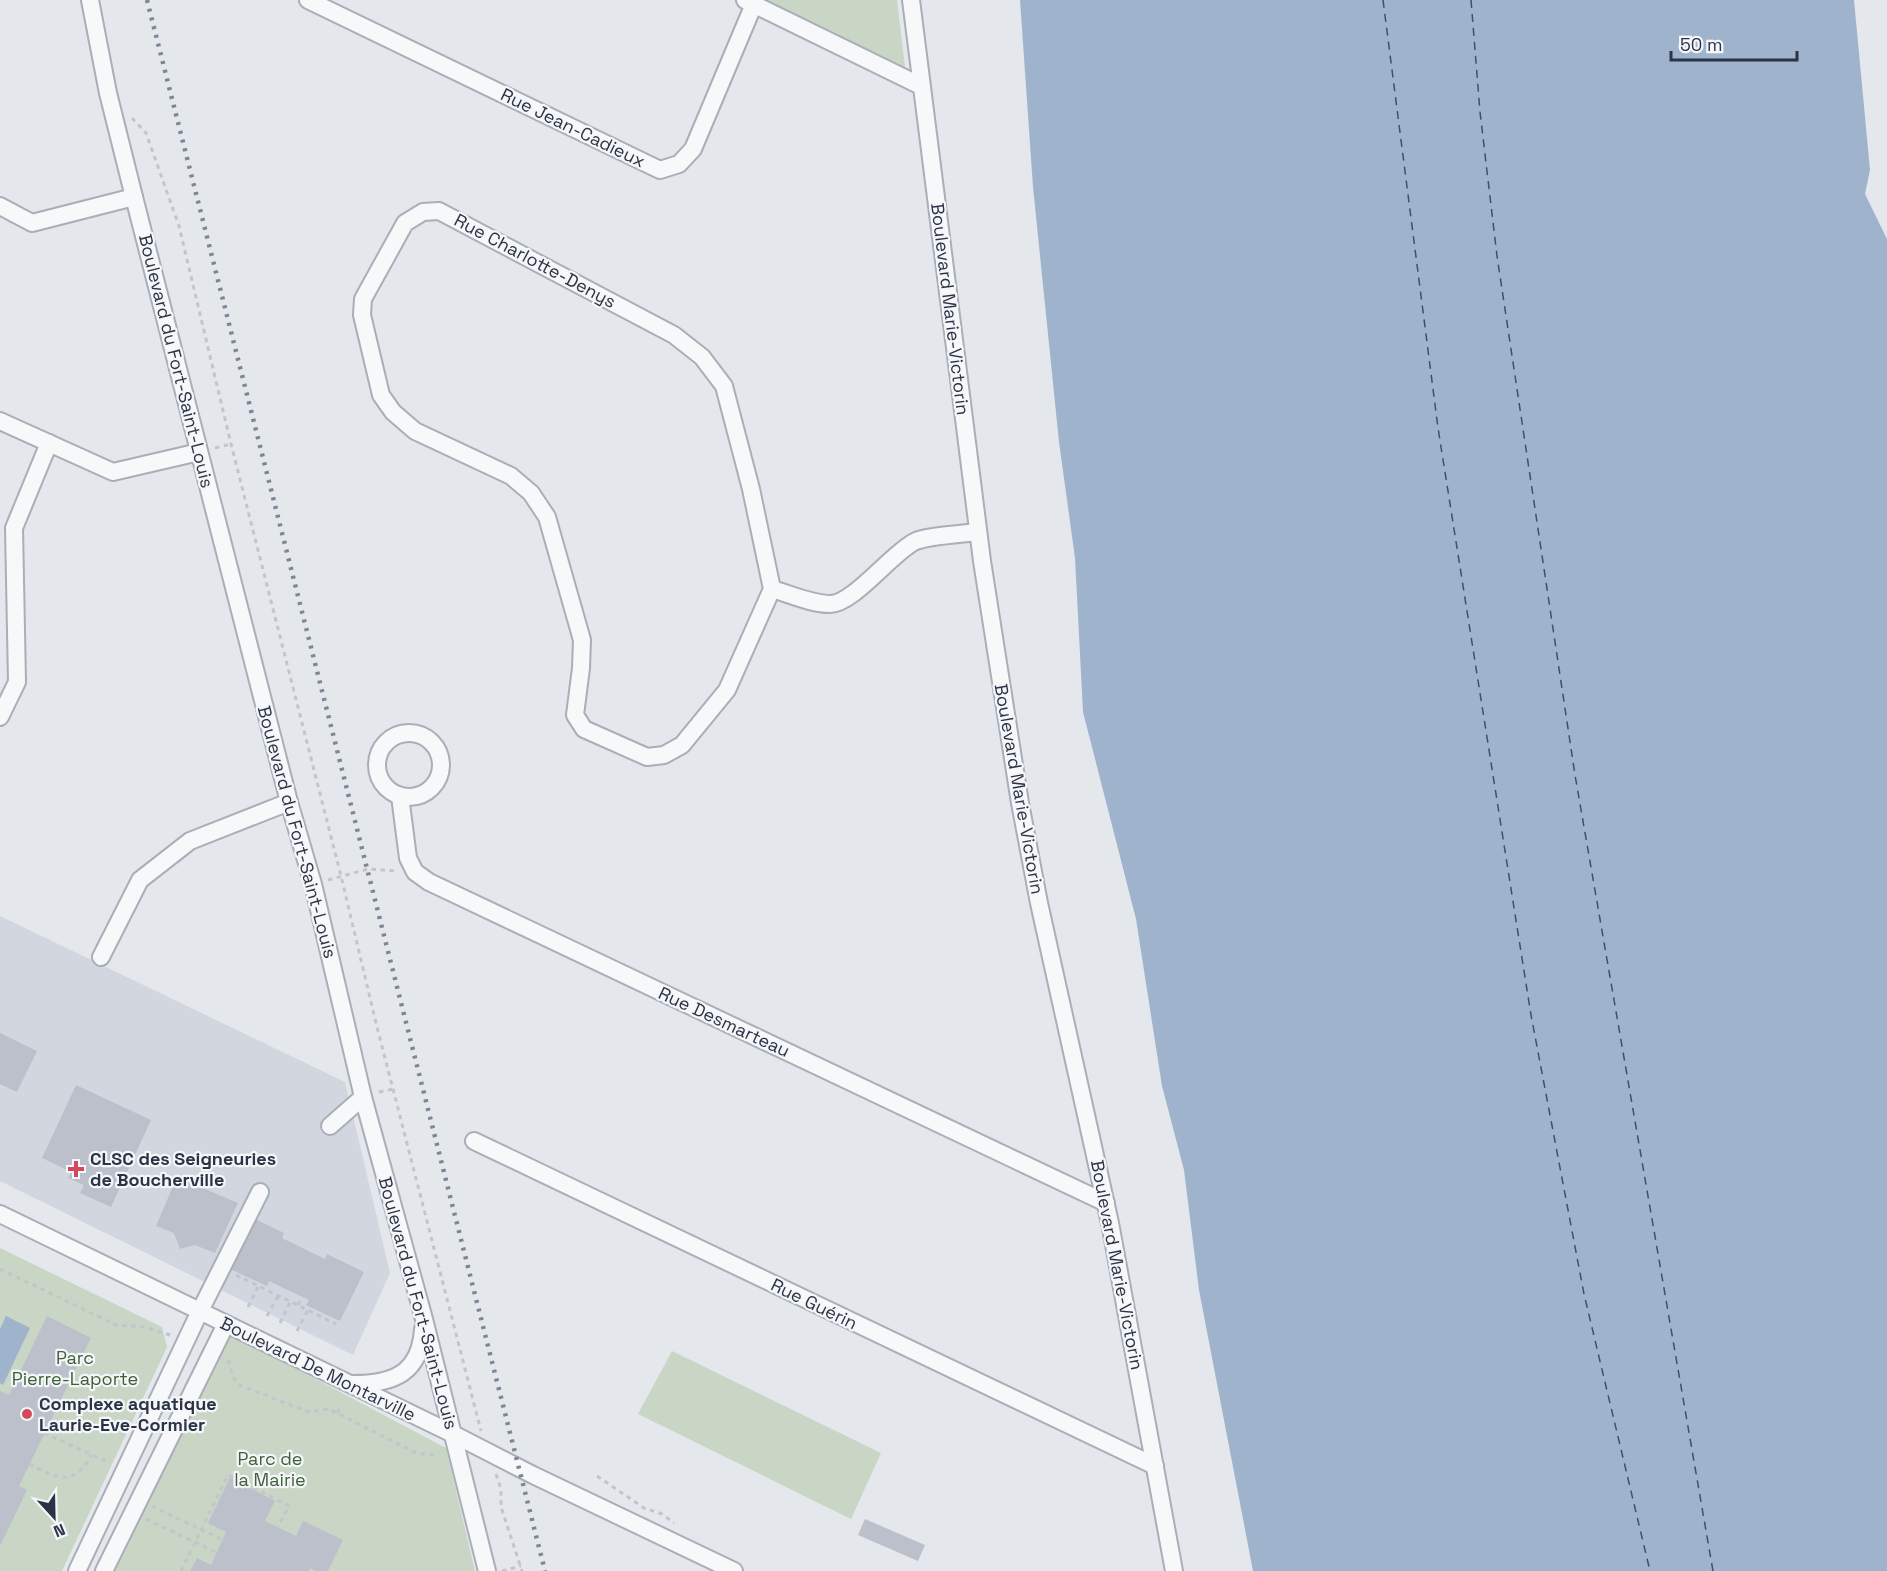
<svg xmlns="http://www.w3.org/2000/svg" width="1887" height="1571" font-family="'Space Grotesk',sans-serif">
<rect width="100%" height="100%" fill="#e4e7ec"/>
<!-- built -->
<polygon fill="#d2d6de" points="0,916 345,1082 390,1273 353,1355 0,1181"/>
<!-- green -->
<g fill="#c9d6c5">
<polygon points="764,0 897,0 905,67"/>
<polygon points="0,1248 162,1327 167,1347 62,1571 0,1571"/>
<polygon points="229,1333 446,1448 475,1571 107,1571"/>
<polygon points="672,1351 881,1453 851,1519 638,1414"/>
</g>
<!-- water -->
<g fill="#9fb4cc">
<polygon points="1020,0 1854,0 1870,170 1865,194 1887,239 1887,1571 1253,1571 1199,1290 1184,1170 1162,1086 1136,919 1083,712 1075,558 1059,442 1033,187"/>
<polygon points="6,1316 30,1328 3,1385 0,1383 0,1329"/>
</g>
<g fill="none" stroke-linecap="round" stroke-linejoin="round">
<!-- ferry -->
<g stroke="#34527a" stroke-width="1.5" stroke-dasharray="8 6" stroke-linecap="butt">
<polyline points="1383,0 1438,428 1531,1015 1584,1294 1650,1571"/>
<polyline points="1471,0 1480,112 1497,256 1575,775 1713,1571"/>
</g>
</g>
<!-- building -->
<g fill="#bbc0ca">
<polygon points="0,1033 37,1051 17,1092 0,1084"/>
<polygon points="76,1085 151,1120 111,1207 80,1193 84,1185 68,1178 71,1172 42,1158"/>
<polygon points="177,1177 238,1203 215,1253 195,1245 180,1249 174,1233 156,1226"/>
<polygon points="255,1219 284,1233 282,1238 325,1259 327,1254 364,1272 340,1321 306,1305 309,1300 269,1281 267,1286 230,1269"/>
<polygon points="47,1316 91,1338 19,1486 27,1490 0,1546 0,1391 9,1395"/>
<polygon points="230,1478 275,1501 265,1521 296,1536 303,1521 343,1540 328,1571 315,1571 310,1568 309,1571 190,1571 197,1558 211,1565 226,1532 208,1523"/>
<polygon points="865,1519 925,1545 918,1561 858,1535"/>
</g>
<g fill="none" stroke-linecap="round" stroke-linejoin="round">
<!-- minor casing -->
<g stroke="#a9aeb7" stroke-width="20">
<g id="minor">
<polyline points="90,0 108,93 134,197 289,802 313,884 363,1097 424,1319 487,1571"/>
<polyline points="308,0 660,170 679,164 693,149 754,4"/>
<polyline points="745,0 921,86"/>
<polyline points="911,0 982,561 1020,803 1039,903 1110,1223 1174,1571"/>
<polyline points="0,206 32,223 134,197"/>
<polygon points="439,211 674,335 702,357 724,386 751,489 772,589 727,690 682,745 664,755 647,757 584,729 575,715 581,668 582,640 547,517 531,493 511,476 415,431 393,412 381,395 362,315 363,299 405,223 423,212"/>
<polyline points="0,421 113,472 199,452"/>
<path d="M772,589C790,594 811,604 830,604C853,604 891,554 914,542C925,536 963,534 978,532"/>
<polyline points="0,717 17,682 14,528 49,443"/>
<circle cx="409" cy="765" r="32"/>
<polyline points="400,796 408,858 415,872 429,882 1106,1203"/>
<polyline points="101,957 140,880 190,841 289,802"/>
<polyline points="330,1126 363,1097"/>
<polyline points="474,1141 1155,1466"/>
<polyline points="0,1214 453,1434 533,1475 734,1571"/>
<path d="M353,1384C394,1384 420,1373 423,1329"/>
<polyline points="77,1571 200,1311 260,1192"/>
<polyline points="104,1571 226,1324"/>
</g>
</g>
<!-- path -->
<g stroke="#c2c5cb" stroke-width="3" stroke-dasharray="4.5 4.5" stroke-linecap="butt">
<polyline points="132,118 146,133 179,226 231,444 341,876 376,1023 481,1431"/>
<polyline points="215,448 231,444"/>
<polyline points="328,880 368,869 398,871"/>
<polyline points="379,1092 393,1089"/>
<polyline points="0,1269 116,1325 145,1327 170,1335"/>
<polyline points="236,1275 336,1324"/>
<polyline points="298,1305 302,1297"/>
<polyline points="248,1307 260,1283"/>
<polyline points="267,1316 278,1296"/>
<polyline points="280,1323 290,1302"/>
<polyline points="297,1331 308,1310"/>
<polyline points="228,1360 234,1379 239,1385 309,1412 329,1409 416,1453 436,1455"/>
<polyline points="337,1413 341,1408"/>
<polyline points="44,1433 110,1463"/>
<path d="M29,1464C56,1478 75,1488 91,1455"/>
<polyline points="496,1474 501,1489 501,1507 522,1571"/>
<polyline points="597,1476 644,1508 662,1514 674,1523"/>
<polyline points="152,1506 223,1540"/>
<polyline points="146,1519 216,1552"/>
<polyline points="181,1571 228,1475 289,1506 278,1527"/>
<polyline points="502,1571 521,1566"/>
</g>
<!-- minor -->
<use href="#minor" stroke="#f7f8fa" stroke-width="16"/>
<!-- rail -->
<polyline stroke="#7d8696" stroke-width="4.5" stroke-dasharray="3 6" stroke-linecap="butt" points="147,0 545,1571"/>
</g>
<!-- markers -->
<g fill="#d1495b" stroke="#f4f6f9" stroke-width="2">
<path d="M73 1160h6v6h6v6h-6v6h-6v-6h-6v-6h6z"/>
<circle cx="27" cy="1414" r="6"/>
</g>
<g text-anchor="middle" stroke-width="4.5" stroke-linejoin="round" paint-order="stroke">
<!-- street labels -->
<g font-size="18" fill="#2b3445" stroke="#f4f6f9">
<text transform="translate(573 128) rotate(26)" y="6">Rue Jean-Cadieux</text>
<text transform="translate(535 261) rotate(28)" y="6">Rue Charlotte-Denys</text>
<text transform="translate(950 309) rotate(83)" y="6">Boulevard Marie-Victorin</text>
<text transform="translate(176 361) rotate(76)" y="6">Boulevard du Fort-Saint-Louis</text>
<text transform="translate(1019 789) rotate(80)" y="6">Boulevard Marie-Victorin</text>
<text transform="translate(297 832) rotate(75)" y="6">Boulevard du Fort-Saint-Louis</text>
<text transform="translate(724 1022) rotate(25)" y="6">Rue Desmarteau</text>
<text transform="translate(1117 1265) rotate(79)" y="6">Boulevard Marie-Victorin</text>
<text transform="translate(418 1303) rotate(75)" y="6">Boulevard du Fort-Saint-Louis</text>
<text transform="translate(814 1304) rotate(26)" y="6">Rue Guérin</text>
<text transform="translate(318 1369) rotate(26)" y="6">Boulevard De Montarville</text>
</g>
<!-- poi labels -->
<g font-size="18" font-weight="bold" fill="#2b3445" stroke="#f4f6f9" text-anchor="start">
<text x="90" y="1165">CLSC des Seigneuries<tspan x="90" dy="21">de Boucherville</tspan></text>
<text x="39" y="1410">Complexe aquatique<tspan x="39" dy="21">Laurie-Eve-Cormier</tspan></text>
</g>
<!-- park labels -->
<g font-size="18" fill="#3f6138" stroke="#f4f6f9">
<text x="75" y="1364">Parc<tspan x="75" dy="21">Pierre-Laporte</tspan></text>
<text x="270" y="1465">Parc de<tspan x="270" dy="21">la Mairie</tspan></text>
</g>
</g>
<!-- north arrow -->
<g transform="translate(54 1517) rotate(158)" stroke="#f4f6f9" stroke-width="4.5" paint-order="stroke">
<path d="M0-4.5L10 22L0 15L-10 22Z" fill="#2b3445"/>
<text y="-9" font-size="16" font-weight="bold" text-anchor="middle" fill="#2b3445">N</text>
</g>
<!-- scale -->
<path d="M1671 51v9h126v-9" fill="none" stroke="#2b3445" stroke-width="3"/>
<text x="1680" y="51" font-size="18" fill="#2b3445" stroke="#f4f6f9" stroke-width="4.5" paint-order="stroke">50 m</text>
</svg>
